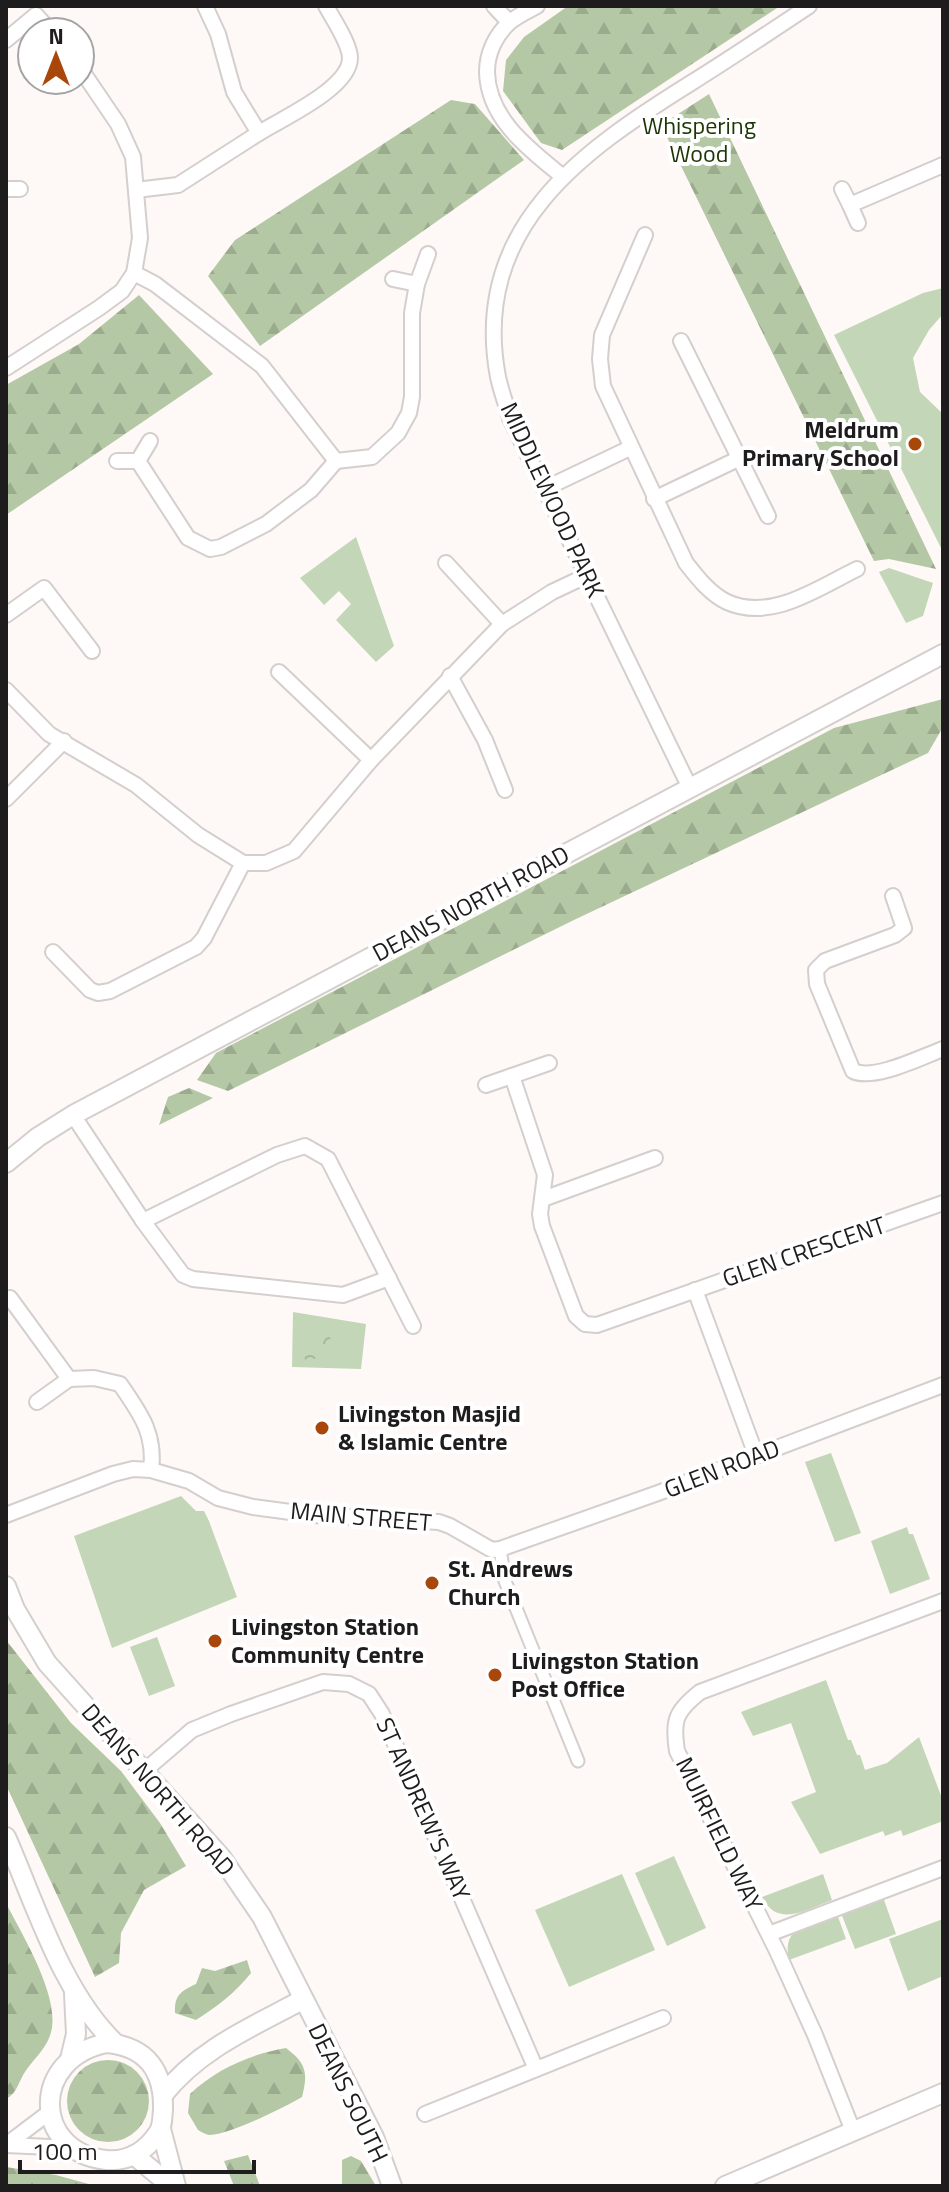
<svg xmlns="http://www.w3.org/2000/svg" width="949" height="2192" font-family="'Titillium Web',sans-serif">
<defs>
<pattern id="forest-firs" width="22" height="20" patternUnits="userSpaceOnUse" patternTransform="scale(2)"><rect width="22" height="20" fill="#b4c8a6"/><path d="M5 1l3.5 6h-7zM16 11l3.5 6h-7z" fill="#9aab8e"/></pattern>
<pattern id="park-crowns" width="20" height="18" patternUnits="userSpaceOnUse" patternTransform="scale(2)"><rect width="20" height="18" fill="#c3d6b7"/><path d="M2 6a3 3 0 1 1 6 0M12 15a3 3 0 1 1 6 0" fill="none" stroke="#a7b79d"/></pattern>
</defs>
<rect width="100%" height="100%" fill="#fef9f6"/>
<!-- grass -->
<g fill="#c3d6b7">
<polygon points="943,288 943,314 929,330 913,358 920,392 943,414 943,552 834,335 923,293"/>
<polygon points="356,537 394,646 376,662 336,620 351,604 339,591 324,605 300,578"/>
<polygon points="889,568 933,583 923,616 906,623 879,572"/>
<polygon points="293,1312 366,1324 361,1369 292,1367"/>
<polygon points="831,1453 861,1533 835,1542 805,1462"/>
<polygon points="181,1496 196,1511 204,1511 209,1521 237,1597 112,1648 74,1536"/>
<polygon points="907,1527 909,1534 913,1534 930,1579 890,1594 871,1541"/>
<polygon points="157,1637 175,1686 149,1696 130,1647"/>
<polygon points="826,1680 848,1740 851,1740 857,1755 860,1755 865,1770 887,1763 919,1737 943,1801 943,1821 903,1836 901,1830 885,1836 883,1831 820,1854 791,1802 816,1792 791,1723 753,1736 741,1712"/>
<polygon points="674,1856 706,1928 667,1946 635,1873"/>
<polygon points="622,1874 655,1950 569,1987 535,1910"/>
<path d="M823,1874L832,1900C807,1909 778,1929 762,1897Z"/>
<polygon points="883,1897 896,1934 855,1949 841,1913"/>
<path d="M837,1914L846,1939L789,1960C781,1925 811,1923 837,1914Z"/>
<polygon points="943,1919 943,1976 908,1991 889,1939"/>
</g>
<!-- forest -->
<g fill="url(#forest-firs)">
<polygon points="568,6 780,6 562,150 541,143 503,91 506,60 524,37"/>
<polygon points="709,94 936,569 889,559 874,561 661,125"/>
<polygon points="451,100 475,104 524,160 260,346 208,276 235,240"/>
<polygon points="139,295 213,374 6,515 6,385 79,344"/>
<polygon points="943,699 943,727 928,753 576,919 228,1091 197,1080 216,1053 834,728"/>
<polygon points="189,1088 213,1098 159,1125 168,1097"/>
<polygon points="6,1640 71,1723 121,1771 160,1823 186,1866 144,1890 121,1933 119,1963 95,1977 6,1785"/>
<path d="M6,1903C22,1935 65,2003 49,2038C45,2049 34,2059 27,2069C19,2079 18,2093 6,2099Z"/>
<path d="M247,1960L251,1973C235,1993 218,2006 196,2020L175,2013C174,1995 181,1991 196,1984L202,1968L215,1971Z"/>
<path d="M286,2048C307,2064 308,2073 302,2097C285,2107 229,2135 210,2135C206,2135 202,2132 198,2130L188,2113L190,2094C216,2069 251,2054 286,2048Z"/>
<circle cx="108" cy="2101" r="41"/>
<polygon points="248,2155 260,2186 234,2186 224,2161"/>
<polygon points="351,2156 361,2161 376,2186 342,2186 342,2160"/>
<polygon points="6,2167 56,2175 96,2186 6,2186"/>
</g>
<!-- park -->
<polygon fill="url(#park-crowns)" points="328,1327 333,1353 337,1354 339,1365 328,1367 325,1357 305,1360 301,1338 307,1331"/>
<g fill="none" stroke-linecap="round" stroke-linejoin="round">
<!-- pedestrian casing -->
<g stroke="#d4cfcd" stroke-width="15">
<polyline id="pedestrian" points="500,1549 505,1581 578,1761"/>
</g>
<!-- minor casing -->
<g stroke="#d4cfcd" stroke-width="18">
<g id="minor">
<path d="M205,6L218,34L234,92L259,133C283,118 350,88 350,58C350,44 333,19 326,6"/>
<polyline points="494,6 509,22"/>
<path d="M537,6C528,11 517,16 510,22C495,35 487,54 487,72C488,119 529,149 562,176"/>
<polyline points="6,40 36,15 51,32"/>
<polyline points="6,189 20,189"/>
<polyline points="842,189 850,205 943,165"/>
<polyline points="136,190 178,185 259,133"/>
<polyline points="850,205 858,223"/>
<path d="M645,235L602,335L600,359L603,386L686,563C697,577 710,594 727,602C771,622 818,588 857,569"/>
<polyline points="134,273 155,284 262,366 336,461 372,457 398,433 409,413 412,397 412,313 417,284 428,254"/>
<polyline points="393,279 417,284"/>
<polyline points="681,341 768,516"/>
<polyline points="6,368 99,308 122,291 134,273 140,238 133,157 118,124 80,68"/>
<polyline points="117,461 138,461 188,538 210,549 221,547 266,524 311,490 336,461"/>
<polyline points="138,461 150,441"/>
<polyline points="544,489 630,448"/>
<polyline points="654,499 738,459"/>
<polyline points="446,563 502,624"/>
<polyline points="6,615 44,588 92,651"/>
<polyline points="279,672 371,760"/>
<polyline points="450,676 485,740 505,790"/>
<polyline points="6,690 49,734 136,785 198,835 243,863 266,863 294,851 371,760 502,624 552,592 586,576"/>
<path d="M690,788L510,418C506,404 501,391 498,377C470,228 582,151 691,83C731,58 770,32 809,6"/>
<polyline points="6,799 64,741"/>
<path d="M893,896L904,928L895,935L825,961L816,970L817,984L853,1071C874,1081 921,1057 943,1049"/>
<polyline points="53,952 90,990 98,993 110,991 196,947 204,938 243,863"/>
<polyline points="512,1076 545,1175 540,1214 542,1226 576,1316 585,1324 597,1325 943,1203"/>
<polyline points="486,1085 549,1063"/>
<polyline points="73,1115 143,1221 183,1275 193,1279 343,1295 389,1278"/>
<polyline points="543,1199 655,1158"/>
<polyline points="143,1221 277,1155 305,1146 328,1159 413,1326"/>
<polyline points="695,1290 756,1455"/>
<path d="M10,1298L69,1379L94,1378L120,1384C139,1412 156,1433 151,1470"/>
<polyline points="37,1402 69,1379"/>
<polyline points="6,1515 113,1474 133,1469 151,1470 189,1481 218,1498 253,1507 313,1515 439,1522 450,1526 492,1550 500,1549 658,1493 943,1385"/>
<polyline points="143,1772 192,1730 231,1714 323,1682 349,1684 369,1694 382,1714 536,2069"/>
<polyline points="769,1934 943,1868"/>
<polyline points="425,2114 663,2018"/>
<path d="M853,2131L815,2035L777,1951L677,1751C672,1720 676,1711 700,1692L943,1601"/>
<polyline points="6,2145 72,2148"/>
<polyline points="6,2145 51,2111"/>
</g>
</g>
<!-- tertiary casing -->
<g stroke="#d4cfcd" stroke-width="22">
<g id="tertiary">
<polyline points="6,1163 38,1137 73,1115 943,654"/>
<polyline points="6,1586 15,1609 47,1663 221,1857 262,1917 374,2137 392,2186"/>
<path d="M6,1837C36,1905 62,1993 116,2044"/>
<path d="M107,2043C147,2047 164,2071 163,2110C162,2118 163,2126 158,2133C146,2151 128,2162 106,2160C32,2152 30,2058 107,2043Z"/>
<polyline points="70,2059 76,2034 74,1994"/>
<path d="M163,2095C199,2049 252,2027 302,2000"/>
<polyline points="161,2129 176,2186"/>
<polyline points="134,2155 171,2186"/>
<polyline points="725,2186 943,2093"/>
</g>
</g>
<!-- pedestrian -->
<use href="#pedestrian" stroke="#fff" stroke-width="11"/>
<!-- minor -->
<use href="#minor" stroke="#fff" stroke-width="14"/>
<!-- tertiary -->
<use href="#tertiary" stroke="#fff" stroke-width="18"/>
</g>
<!-- markers -->
<g fill="#a9470a" stroke="#fff" stroke-width="3">
<circle cx="915" cy="444" r="8"/>
<circle cx="322" cy="1428" r="8"/>
<circle cx="432" cy="1583" r="8"/>
<circle cx="215" cy="1641" r="8"/>
<circle cx="495" cy="1675" r="8"/>
</g>
<g text-anchor="middle" stroke-width="8" stroke-linejoin="round" paint-order="stroke">
<!-- park labels -->
<g font-size="24" fill="#1c3502" stroke="#fff">
<text x="699" y="134">Whispering<tspan x="699" dy="28">Wood</tspan></text>
</g>
<!-- poi labels -->
<g font-size="24" font-weight="bold" fill="#1e1c1c" stroke="#fff" text-anchor="start">
<text x="899" y="438" text-anchor="end">Meldrum<tspan x="899" dy="28">Primary School</tspan></text>
<text x="338" y="1422">Livingston Masjid<tspan x="338" dy="28">&amp; Islamic Centre</tspan></text>
<text x="448" y="1577">St. Andrews<tspan x="448" dy="28">Church</tspan></text>
<text x="231" y="1635">Livingston Station<tspan x="231" dy="28">Community Centre</tspan></text>
<text x="511" y="1669">Livingston Station<tspan x="511" dy="28">Post Office</tspan></text>
</g>
<!-- street labels -->
<g font-size="24" fill="#1e1c1c" stroke="#fff">
<text transform="translate(552 500) rotate(65)" y="8">MIDDLEWOOD PARK</text>
<text transform="translate(471 904) rotate(-28)" y="8">DEANS NORTH ROAD</text>
<text transform="translate(804 1252) rotate(-19)" y="8">GLEN CRESCENT</text>
<text transform="translate(722 1469) rotate(-21)" y="8">GLEN ROAD</text>
<text transform="translate(361 1517) rotate(5)" y="8">MAIN STREET</text>
<text transform="translate(158 1790) rotate(49)" y="8">DEANS NORTH ROAD</text>
<text transform="translate(423 1809) rotate(66)" y="8">ST ANDREW'S WAY</text>
<text transform="translate(719 1834) rotate(64)" y="8">MUIRFIELD WAY</text>
<text transform="translate(348 2093) rotate(64)" y="8">DEANS SOUTH</text>
</g>
</g>
<!-- border -->
<rect width="949" height="2192" fill="none" stroke="#1e1c1c" stroke-width="16"/>
<!-- north arrow -->
<g transform="translate(56 56)"><circle r="38" fill="#ffffff" stroke="#a5a4a4" stroke-width="2"/>
<path d="M0-6L14 30L0 20L-14 30Z" fill="#a9470a"/>
<text y="-12" font-size="22" font-weight="bold" text-anchor="middle" fill="#1e1c1c">N</text>
</g>
<!-- scale -->
<path d="M20 2160v12h234v-12" fill="none" stroke="#1e1c1c" stroke-width="4"/>
<text x="32" y="2160" font-size="24" fill="#1e1c1c" stroke="#ffffff" stroke-width="6" paint-order="stroke">100 m</text>
</svg>
